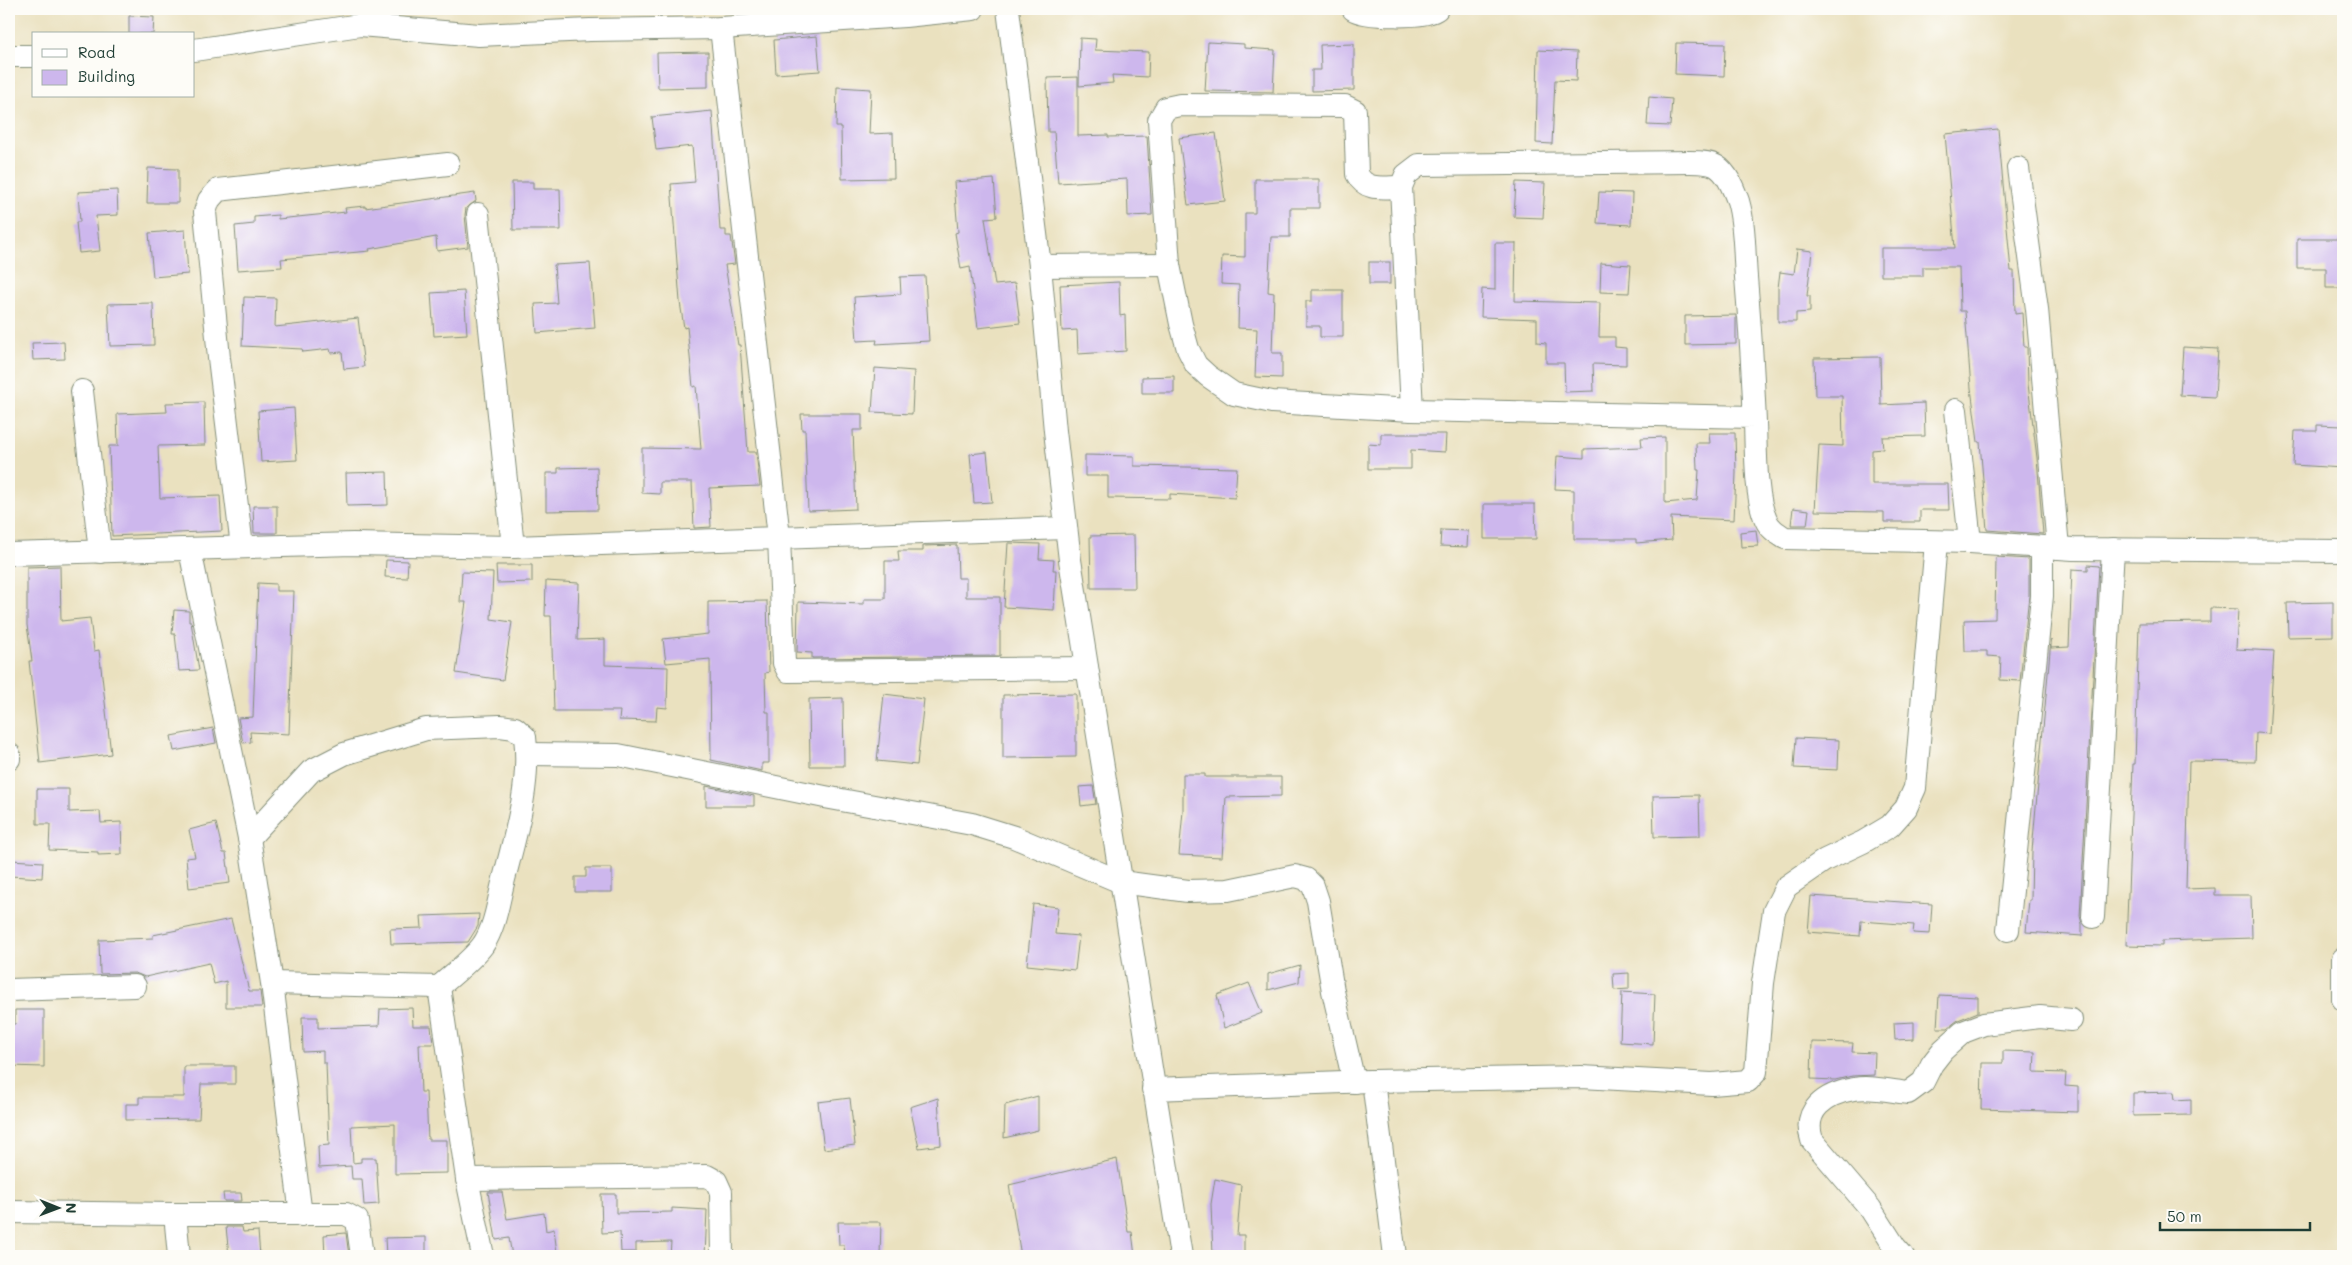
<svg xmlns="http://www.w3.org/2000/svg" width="2352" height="1265" font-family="Mali,sans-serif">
<rect width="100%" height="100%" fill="#fdfcf7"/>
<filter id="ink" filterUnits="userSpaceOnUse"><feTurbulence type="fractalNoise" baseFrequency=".02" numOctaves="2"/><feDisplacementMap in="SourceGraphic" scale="10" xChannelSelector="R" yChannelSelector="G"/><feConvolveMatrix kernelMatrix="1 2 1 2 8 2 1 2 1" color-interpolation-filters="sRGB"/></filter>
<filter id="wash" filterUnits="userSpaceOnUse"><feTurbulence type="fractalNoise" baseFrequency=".0096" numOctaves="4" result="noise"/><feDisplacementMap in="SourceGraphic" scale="20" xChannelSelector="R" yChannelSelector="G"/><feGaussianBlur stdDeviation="1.12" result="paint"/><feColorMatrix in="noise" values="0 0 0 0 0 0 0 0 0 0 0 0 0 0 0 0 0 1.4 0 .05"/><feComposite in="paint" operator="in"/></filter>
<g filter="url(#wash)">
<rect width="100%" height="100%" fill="#eae1bf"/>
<g id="blocks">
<!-- building -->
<g fill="#cdb7ed">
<polygon points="129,16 154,17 153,34 129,34"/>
<polygon points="817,36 820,71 776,74 774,40"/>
<polygon points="1080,38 1096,39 1095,50 1149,52 1148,77 1112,75 1113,83 1079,86"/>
<polygon points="1208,42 1244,44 1244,48 1275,50 1273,92 1205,91"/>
<polygon points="1676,43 1725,44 1724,76 1675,74"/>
<polygon points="1354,44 1354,90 1312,91 1312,70 1321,70 1320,45"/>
<polygon points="1538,50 1577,52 1576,81 1555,80 1552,144 1536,143"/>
<polygon points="708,52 708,87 658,88 657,53"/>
<polygon points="1078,77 1078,136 1108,135 1108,137 1147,136 1152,215 1128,216 1127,179 1058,183 1054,132 1048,132 1047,78"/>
<polygon points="837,87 871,89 869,134 893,133 894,178 842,179 841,127 836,127"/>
<polygon points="1649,97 1672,99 1670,126 1647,125"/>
<polygon points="712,111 720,230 726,230 726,236 731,236 735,264 725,265 738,345 740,345 748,452 756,452 760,486 709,488 711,527 694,528 692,482 660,482 660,494 642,493 642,448 701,449 696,386 693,387 687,327 684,328 680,302 671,184 695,182 692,146 656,150 652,117"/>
<polygon points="1998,129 2011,271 2014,271 2015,314 2022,313 2024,347 2027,347 2028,384 2037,458 2043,534 1987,530 1980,442 1978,442 1971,388 1965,311 1960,311 1959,267 1923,267 1923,276 1881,276 1881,248 1955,248 1945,134"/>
<polygon points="1216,133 1225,201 1188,205 1179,138"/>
<polygon points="148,168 178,169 178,203 147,203"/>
<polygon points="994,179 997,217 985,218 995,285 1015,283 1020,323 978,328 970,267 961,269 955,233 958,232 954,182"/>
<polygon points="1255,179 1319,179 1319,208 1290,208 1290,237 1271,237 1268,292 1274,293 1272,353 1282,353 1282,378 1255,377 1257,329 1238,328 1239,285 1221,284 1222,256 1245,257 1245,213 1255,213"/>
<polygon points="512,182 533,182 533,189 560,189 561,230 513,230"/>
<polygon points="1516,182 1545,183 1543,218 1514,217"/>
<polygon points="117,190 118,215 96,216 100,251 79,253 76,222 80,222 78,192"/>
<polygon points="1599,192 1632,193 1631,225 1597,223"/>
<polygon points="475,193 476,201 466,208 465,215 468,247 437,251 436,237 369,249 370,251 281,259 282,267 238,270 235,226 254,224 254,217 278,215 278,219 346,212 345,208 365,206 365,208"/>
<polygon points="185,230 188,274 153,277 149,233"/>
<polygon points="2297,239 2343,239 2343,288 2326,288 2326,268 2297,268"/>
<polygon points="1495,243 1516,243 1515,301 1600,303 1599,337 1615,337 1615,347 1626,348 1626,365 1593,364 1594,391 1565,392 1564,363 1546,363 1546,343 1537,342 1537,319 1481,317 1482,289 1495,290"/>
<polygon points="1797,249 1812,251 1807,296 1810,296 1810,312 1796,313 1796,322 1778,322 1778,288 1780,272 1794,274"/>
<rect x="1369" y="262" width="21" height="22"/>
<polygon points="590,263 595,328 537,333 535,304 557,303 554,265"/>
<polygon points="1601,263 1631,265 1629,293 1600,292"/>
<polygon points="925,276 929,341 876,344 877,340 857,341 854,297 901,294 900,277"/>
<polygon points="1119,282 1120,316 1125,315 1126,351 1078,354 1077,330 1062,331 1060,285"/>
<polygon points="1312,290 1343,290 1343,337 1320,337 1320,326 1306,326 1306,301 1312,301"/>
<polygon points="464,291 467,334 434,336 431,293"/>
<polygon points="244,297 276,298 275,327 358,318 364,367 344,369 342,352 331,353 330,349 303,352 302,349 242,346"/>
<polygon points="153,303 154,345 110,346 108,304"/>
<polygon points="1736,315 1736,344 1685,345 1685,316"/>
<polygon points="64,342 65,359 33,360 32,343"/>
<polygon points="2183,347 2218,349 2215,397 2180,395"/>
<polygon points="1880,357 1881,405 1924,403 1925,436 1882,437 1883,449 1872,450 1872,484 1948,484 1949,510 1920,510 1920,522 1884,522 1884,512 1815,511 1819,445 1843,446 1842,396 1815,396 1814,358"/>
<polygon points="875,368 914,371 912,414 872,412"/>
<polygon points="1174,376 1174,393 1142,393 1142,377"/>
<polygon points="204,402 205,445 158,446 160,498 220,496 222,531 112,536 109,446 118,446 117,414 167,412 166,403"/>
<polygon points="294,408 297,460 261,462 258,411"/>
<polygon points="801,414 862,414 862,430 853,430 856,509 808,511 805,430 802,430"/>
<polygon points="2317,425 2343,426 2343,468 2293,465 2295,431 2317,431"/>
<polygon points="1709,433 1735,433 1736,473 1734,520 1671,517 1672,540 1636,543 1636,539 1574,539 1574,490 1555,489 1557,456 1584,458 1584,449 1642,447 1641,438 1665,437 1665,503 1697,500 1699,470 1697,470 1696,443 1710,443"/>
<polygon points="1381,434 1446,434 1445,452 1411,450 1411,469 1368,469 1368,444 1381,445"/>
<polygon points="987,452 992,502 974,503 970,454"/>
<polygon points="1085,455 1134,456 1134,466 1237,468 1235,498 1170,494 1170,499 1108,498 1108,476 1085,476"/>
<polygon points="597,467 598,510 546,511 546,473 558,473 558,468"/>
<polygon points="387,472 388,505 347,506 346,473"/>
<polygon points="1484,504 1535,504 1536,539 1484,539"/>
<polygon points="253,506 277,506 277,533 254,533"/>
<polygon points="1793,508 1809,510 1807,525 1791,525"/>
<polygon points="1441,530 1468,531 1467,547 1440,546"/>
<polygon points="1756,530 1758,546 1741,547 1740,532"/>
<polygon points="1134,535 1135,588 1091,588 1090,536"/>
<polygon points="1008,543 1040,544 1039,559 1054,560 1053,570 1056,570 1054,610 1004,607"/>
<polygon points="957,545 958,578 966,578 966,597 1000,597 1000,656 812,658 812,653 797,652 798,602 864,604 864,599 885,599 885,561 899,561 898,551 923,551 923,546"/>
<polygon points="1996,557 2029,559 2029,595 2020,681 2000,680 2001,657 1987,656 1987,651 1965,651 1964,620 1995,619"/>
<polygon points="386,560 408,561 407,578 385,577"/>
<polygon points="496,565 532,565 532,582 497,583"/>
<polygon points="2088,565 2099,566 2080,916 2082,924 2082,936 2026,932 2029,900 2031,900 2032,851 2051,640 2051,648 2069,647 2072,569 2088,570"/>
<polygon points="60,566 61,621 90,618 94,651 99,650 111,754 40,763 29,661 32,661 27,625 27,567"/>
<polygon points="462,572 493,573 491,619 512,622 503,680 456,673 466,602 460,602"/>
<polygon points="546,581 579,583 577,640 605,639 605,665 668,667 667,708 657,707 656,721 619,720 620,711 554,711 551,616 545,616"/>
<polygon points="258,583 276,584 276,591 294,591 289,734 250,732 251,742 243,743 238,718 253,717"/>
<polygon points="767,601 769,672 765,673 766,712 769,712 769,763 762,763 762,771 711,760 710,659 666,663 663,639 708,634 708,602"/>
<polygon points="2333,602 2333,636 2288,637 2287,603"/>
<polygon points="2210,608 2238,609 2236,649 2274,651 2269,734 2256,733 2255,762 2189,761 2186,889 2215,888 2215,895 2251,895 2252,938 2162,941 2162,946 2126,945 2133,764 2135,764 2139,623 2210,622"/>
<polygon points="174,610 189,611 189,622 191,622 199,670 179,671 175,634 172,634"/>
<polygon points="884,694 924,699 917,765 877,761"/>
<polygon points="1076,694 1076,757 1003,758 1003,695"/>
<polygon points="843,698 844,766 810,766 809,699"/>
<polygon points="213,728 216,743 174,751 171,736"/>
<polygon points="1796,738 1839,740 1838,770 1794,768"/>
<polygon points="1183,774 1205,774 1205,777 1281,777 1281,796 1226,797 1222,857 1179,855 1183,811"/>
<polygon points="706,786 754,796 754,806 706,806"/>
<polygon points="1093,786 1096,804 1081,806 1079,787"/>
<polygon points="37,789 69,789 69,812 100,811 101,823 121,822 122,854 98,855 98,852 49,850 50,824 37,824"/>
<polygon points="1699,795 1700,836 1654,837 1653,796"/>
<polygon points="216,823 223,853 226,853 230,883 189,888 186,858 195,857 189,830"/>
<polygon points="11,860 43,862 42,878 10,876"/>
<polygon points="586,868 612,868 612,892 575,892 575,877 586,877"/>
<polygon points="1811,896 1932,904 1930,934 1913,933 1914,925 1861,921 1860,936 1808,932"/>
<polygon points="1033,904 1058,907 1055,934 1079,936 1075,970 1027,965"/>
<polygon points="479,914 478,926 468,942 391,944 390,929 422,928 421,916"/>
<polygon points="231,919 249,991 260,991 262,1007 226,1007 226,981 214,984 209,963 145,977 135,973 100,974 99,940 153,938 153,935"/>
<polygon points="1300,965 1299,982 1268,990 1268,974"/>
<polygon points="1629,973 1629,989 1614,990 1613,974"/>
<polygon points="1249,983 1262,1013 1224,1028 1217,995"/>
<polygon points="1622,992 1655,994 1653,1044 1620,1042"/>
<polygon points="1939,995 1978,997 1978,1012 1958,1020 1948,1028 1937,1028"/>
<polygon points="412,1008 413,1026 431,1026 433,1044 419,1044 421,1092 426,1092 428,1140 447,1140 447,1173 395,1174 395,1124 351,1126 353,1163 361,1162 361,1158 376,1158 379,1204 364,1205 362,1179 352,1179 351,1166 319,1168 318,1146 329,1145 326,1063 323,1063 323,1051 303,1052 302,1017 318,1017 318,1028 379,1026 380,1009"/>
<polygon points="15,1010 44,1010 44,1067 9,1066 9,1024 15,1024"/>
<polygon points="1914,1022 1914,1039 1895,1040 1894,1023"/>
<polygon points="1812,1042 1853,1043 1852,1052 1875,1053 1874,1075 1852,1076 1835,1080 1811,1079"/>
<polygon points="2003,1051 2035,1052 2034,1072 2066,1073 2065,1086 2078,1087 2078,1112 1981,1109 1982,1063 2003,1063"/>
<polygon points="184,1066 235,1066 235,1084 201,1084 199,1119 126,1120 126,1104 139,1104 139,1097 184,1097"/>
<polygon points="2174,1092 2175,1100 2191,1099 2191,1115 2133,1116 2133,1093"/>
<polygon points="1038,1096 1038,1130 1004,1138 1005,1105"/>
<polygon points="850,1098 855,1145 824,1149 818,1102"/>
<polygon points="938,1098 941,1145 919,1148 910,1107"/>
<polygon points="1117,1159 1128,1232 1132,1232 1135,1256 1021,1256 1009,1185"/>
<polygon points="1215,1179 1241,1185 1237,1235 1244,1235 1244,1255 1213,1256 1211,1204"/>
<polygon points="488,1192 502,1192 507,1219 544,1213 546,1231 554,1229 557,1253 536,1256 512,1256 509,1238 496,1240"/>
<polygon points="223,1193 241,1193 242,1201 224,1201"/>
<polygon points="601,1194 616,1194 616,1213 672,1212 672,1208 707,1210 705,1256 670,1256 671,1242 636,1243 636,1252 621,1252 620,1232 602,1233"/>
<polygon points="838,1222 881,1222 880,1256 845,1256 844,1245 839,1245"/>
<polygon points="226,1227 242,1227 243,1232 258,1231 260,1256 229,1256"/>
<polygon points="346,1233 349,1256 325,1256 324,1235"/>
<polygon points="426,1237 426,1256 386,1256 385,1238"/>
</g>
</g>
</g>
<g filter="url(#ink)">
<use href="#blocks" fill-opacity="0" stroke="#848f7a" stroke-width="1"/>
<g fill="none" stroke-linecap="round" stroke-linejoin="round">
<!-- street casing -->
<g stroke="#848f7a" stroke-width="24">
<g id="street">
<polyline points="1008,9 1040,266 1055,431 1070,560 1181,1256"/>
<path d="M1353,9C1364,17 1427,18 1437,9"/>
<polyline points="721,28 779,537 784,663 788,671 1087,668"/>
<polyline points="194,50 360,25 479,35 590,30 721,28 905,16 973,9"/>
<polyline points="9,56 34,56"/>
<polyline points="2018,168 2037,309 2058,548"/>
<path d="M1401,187C1384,187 1366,192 1357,174L1355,111L1345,106L1180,105L1166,108L1159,120L1169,265L1181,324L1188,349L1196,365L1208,376L1234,394L1272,402L1412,410"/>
<polyline points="478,214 513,547"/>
<polyline points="1040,266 1169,265"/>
<polyline points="82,391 100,552"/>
<polyline points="1956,410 1970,542"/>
<path d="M1754,417L1412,410L1401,187L1406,175L1419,165L1690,162C1698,162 1709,162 1716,166C1727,172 1734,190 1738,201C1745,225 1744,252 1746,277C1750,325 1753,374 1755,422C1756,449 1755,497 1766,520C1770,529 1777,533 1785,538L1970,542L2073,549L2343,551"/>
<polyline points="242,547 219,358 205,212 209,200 218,190 448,164"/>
<polyline points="190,550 249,838 272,983 301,1215"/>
<polyline points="9,554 353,544 513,547 1065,528"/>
<polyline points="9,754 9,759"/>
<polyline points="527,754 618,755 825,797 972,824 1014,837 1121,882 1188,891 1228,890 1295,876 1306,879 1313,886 1318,901 1333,991 1354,1082"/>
<path d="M249,838L311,771L344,754L426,729L500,726L515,728L525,737C531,785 515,836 503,883C498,903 495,927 483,945C473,959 452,975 439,987L272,983"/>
<polyline points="2093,917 2113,549"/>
<polyline points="2008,930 2042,596 2042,547"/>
<polyline points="439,987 467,1179 483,1256"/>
<polyline points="9,990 135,986"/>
<polyline points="2343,999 2343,959"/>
<polyline points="1153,1089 1370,1081"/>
<polyline points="467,1179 707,1176 716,1181 721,1192 722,1256"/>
<polyline points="9,1212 175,1214"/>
<polyline points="179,1256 175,1214 346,1214 357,1220 362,1256"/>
<polyline points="1395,1256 1373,1081 1581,1077 1712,1084 1748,1081 1756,1072 1763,983 1774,911 1786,887 1825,860 1863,842 1890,826 1906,808 1915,788 1936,542"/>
<path d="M1903,1256L1895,1247L1870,1208L1812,1140C1802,1110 1825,1094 1854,1089C1870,1086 1891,1091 1908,1093L1923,1082L1932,1064L1943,1050L1963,1032L1984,1024L2040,1017L2071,1020"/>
</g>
</g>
<!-- street -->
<use href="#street" stroke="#fff" stroke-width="22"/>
</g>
</g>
<!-- margin -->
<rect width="2352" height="1265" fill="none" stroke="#fdfcf7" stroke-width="30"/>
<!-- legend -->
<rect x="32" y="32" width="162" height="65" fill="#fdfcf7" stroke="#a4b0a9"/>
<rect x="42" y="49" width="25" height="8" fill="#ffffff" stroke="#a4b0a9"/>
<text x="78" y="58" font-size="15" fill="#1f3d34">Road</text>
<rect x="42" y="70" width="25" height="15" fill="#cdb7ed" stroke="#a4b0a9"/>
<text x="78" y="82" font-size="15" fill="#1f3d34">Building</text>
<!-- north arrow -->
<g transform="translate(58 1208) rotate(91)" stroke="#fdfcf7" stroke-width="4" paint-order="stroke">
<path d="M0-4L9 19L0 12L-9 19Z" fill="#1f3d34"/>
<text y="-8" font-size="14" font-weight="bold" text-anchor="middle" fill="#1f3d34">N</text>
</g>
<!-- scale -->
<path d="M2160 1222v8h150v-8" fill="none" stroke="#1f3d34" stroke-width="2.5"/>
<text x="2167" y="1222" font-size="15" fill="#1f3d34" stroke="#fdfcf7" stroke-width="4" paint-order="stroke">50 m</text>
</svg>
